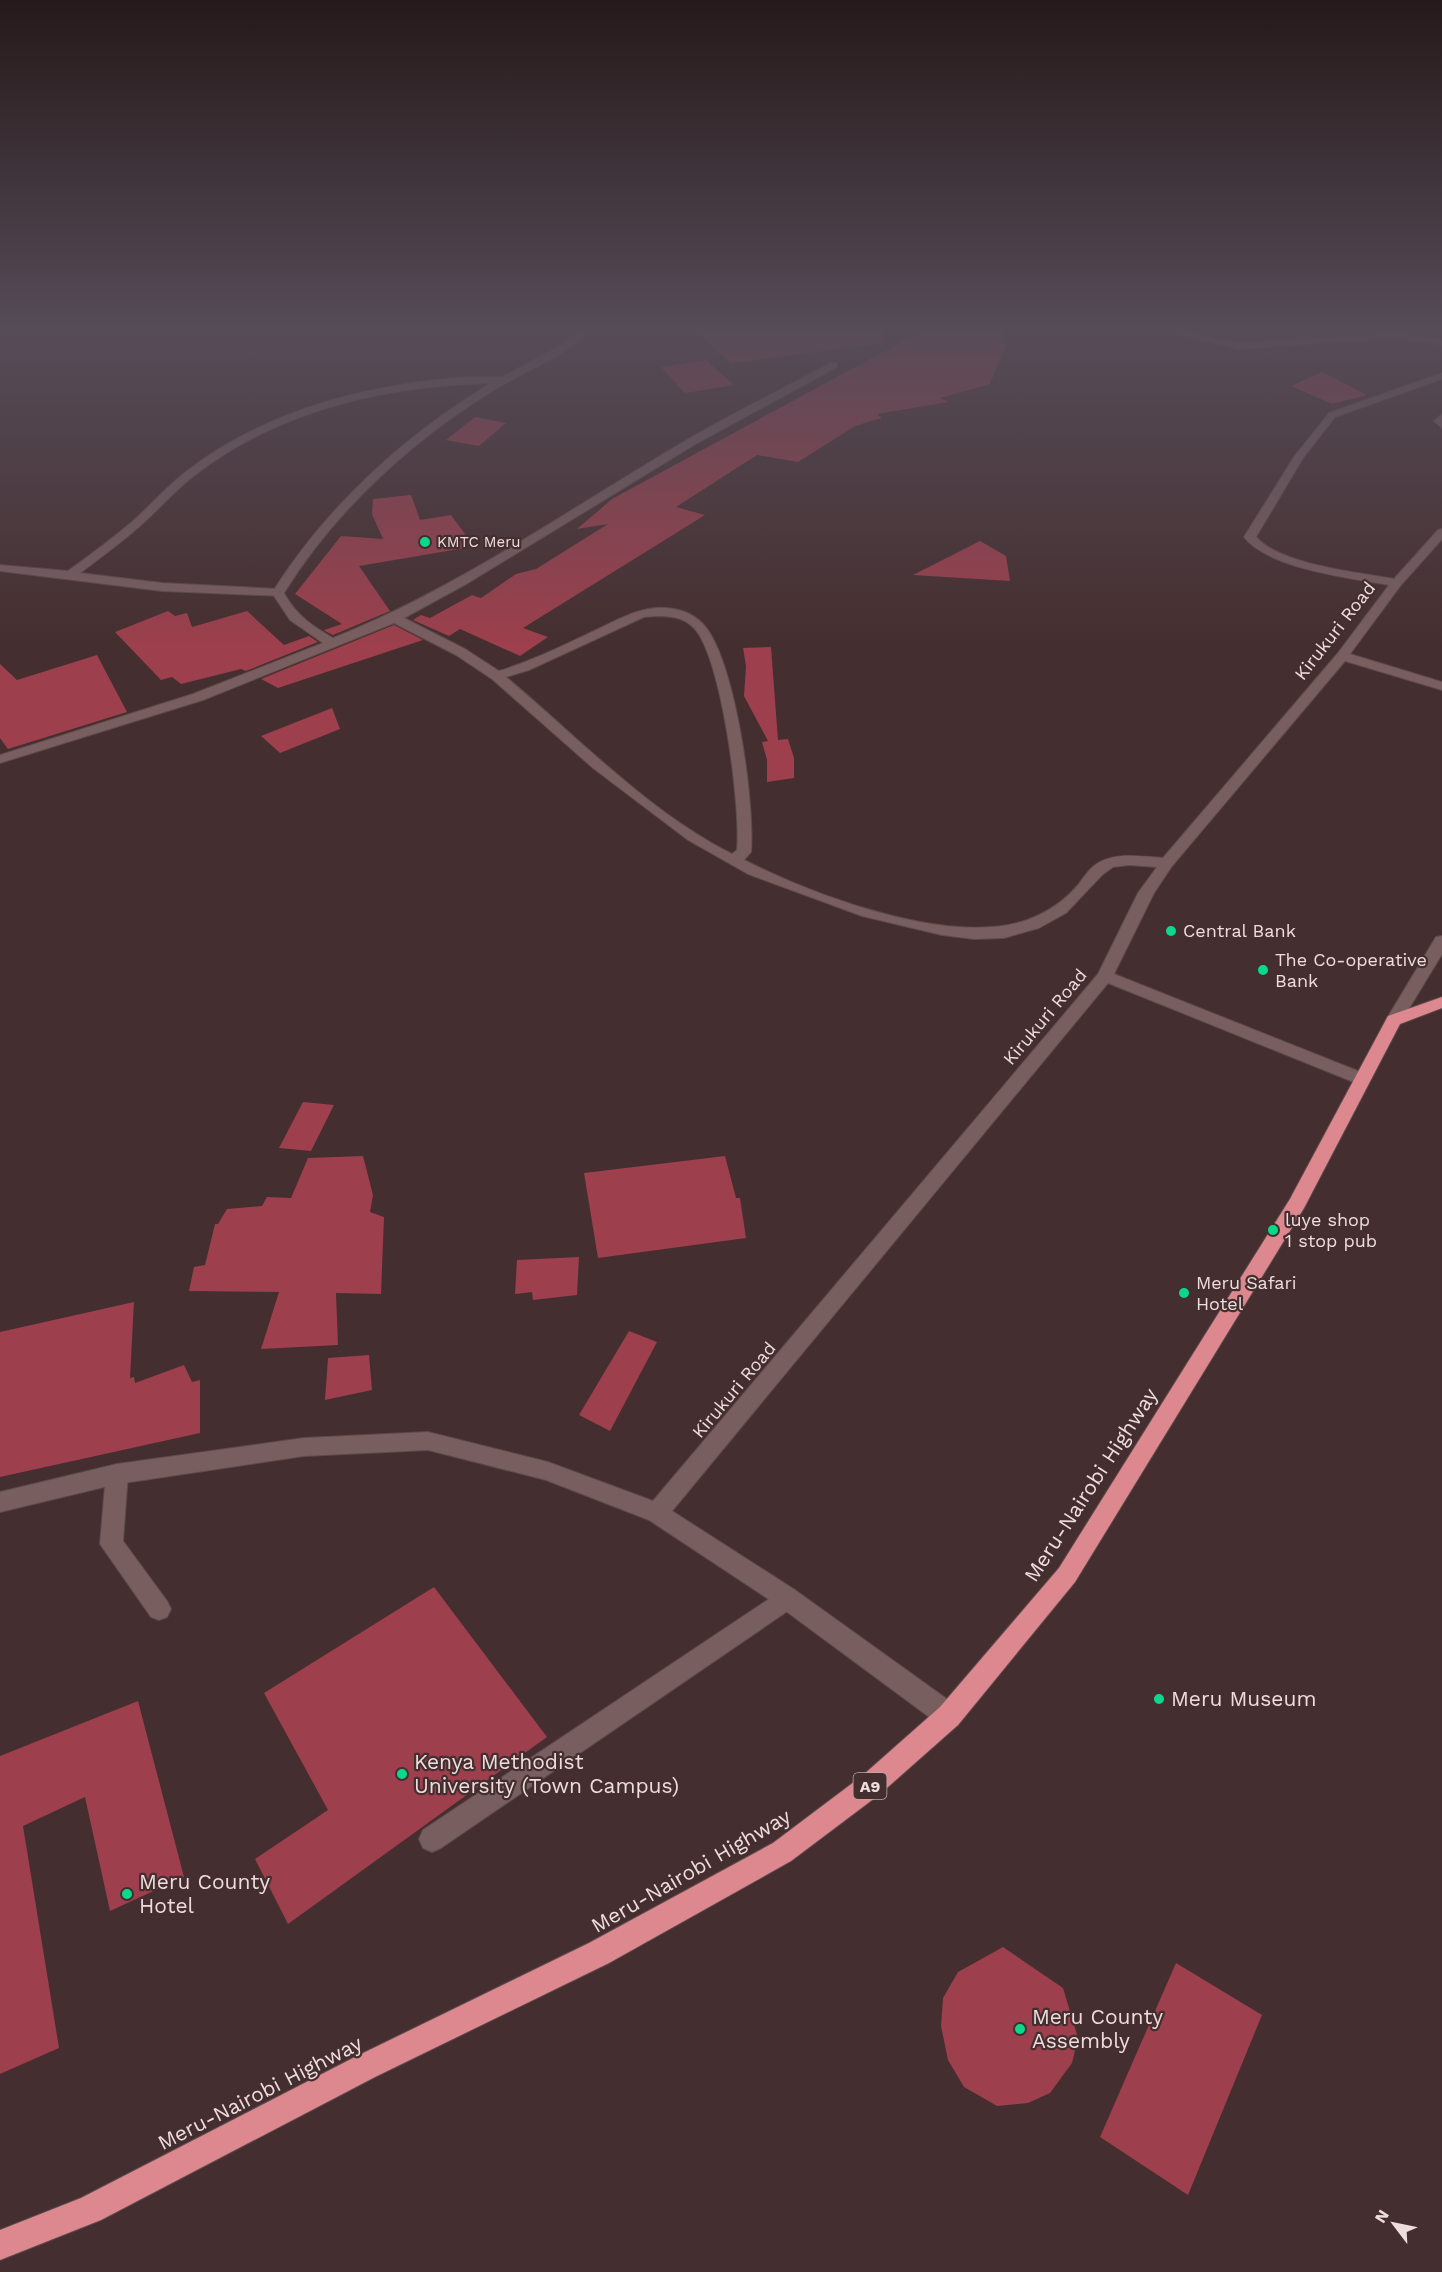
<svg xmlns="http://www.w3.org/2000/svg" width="1442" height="2272" font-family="'Work Sans',sans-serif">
<rect width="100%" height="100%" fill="#452e2f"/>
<!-- building -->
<g fill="#9d3f4c">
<polygon points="691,327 883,327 884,343 731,363"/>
<polygon points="929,327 1004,327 1003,342 1007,343 990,384 940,398 948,402 877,414 882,418 855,426 798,462 757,455 676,507 705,515 523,628 548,637 520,656 460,629 449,636 413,620 421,615 430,618 472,595 481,598 516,574 536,569 608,524 577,529 612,499"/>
<polygon points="706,360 734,385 685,393 661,367"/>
<polygon points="1322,372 1367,395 1332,404 1291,386"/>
<polygon points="475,417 506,423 479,446 446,440"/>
<polygon points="411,495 420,520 451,515 465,534 465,548 359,566 390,611 333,635 327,632 324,630 342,624 295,594 341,536 383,539 372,514 373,499"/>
<polygon points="980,541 1006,556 1010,581 913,575"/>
<polygon points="168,611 175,616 187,613 192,627 247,611 284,645 309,636 318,642 246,671 241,669 181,684 172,677 161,680 115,632"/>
<polygon points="394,625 423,640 278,688 261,679"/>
<polygon points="771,647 778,740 788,739 794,758 794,778 767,782 767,760 762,742 768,741 744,696 746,666 743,648"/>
<polygon points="97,655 127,712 8,749 0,738 0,664 17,680"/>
<polygon points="332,708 340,729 280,753 261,736"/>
<polygon points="303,1102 334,1105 311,1151 279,1148"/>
<polygon points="363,1156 373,1195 370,1212 384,1217 381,1294 336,1293 338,1345 261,1349 279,1292 189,1291 194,1267 205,1265 215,1224 218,1224 227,1209 262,1206 267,1197 291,1198 308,1158"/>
<polygon points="725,1156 736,1198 740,1198 746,1238 598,1258 584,1173"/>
<polygon points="579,1257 577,1295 533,1300 532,1292 515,1294 517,1260"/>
<polygon points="134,1302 130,1378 134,1377 135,1383 184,1365 192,1382 200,1380 200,1433 0,1477 0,1332"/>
<polygon points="629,1331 657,1342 610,1431 579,1415"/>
<polygon points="369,1355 372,1390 325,1400 328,1358"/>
<polygon points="434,1587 547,1737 288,1924 255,1859 328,1810 264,1693"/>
<polygon points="138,1701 184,1877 110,1911 85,1797 23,1826 59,2048 0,2074 0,1756"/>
<polygon points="1003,1947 1063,1988 1078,2038 1072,2063 1050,2093 1028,2103 997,2106 964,2087 948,2060 941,2026 943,1998 958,1972"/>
<polygon points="1176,1963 1262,2015 1188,2195 1100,2137"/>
</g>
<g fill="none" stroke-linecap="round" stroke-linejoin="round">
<!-- lane casing -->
<g stroke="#5d4a4a" stroke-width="2">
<g id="lane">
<path d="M464,377H504L509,380L504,383C395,384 283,407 195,475C175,490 159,509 141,525C122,542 101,557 80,573L162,583L278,589L284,593L282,596L162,591L0,571V565L68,571C90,555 112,539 133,521C151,505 167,486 187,471C266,410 366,385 464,377Z"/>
<polygon points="117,1464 125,1467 128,1474 123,1541 167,1601 171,1609 167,1617 159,1620 151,1617 100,1544 106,1474 109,1467"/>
<polygon points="787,1587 795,1590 799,1598 795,1606 441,1848 432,1852 423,1848 419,1839 423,1830"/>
</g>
</g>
<!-- street casing -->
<g stroke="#5d4a4a" stroke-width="2">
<g id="street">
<path d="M584,327H593C566,358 523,371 489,393C408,444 334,512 284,593C296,615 312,626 333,638C461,587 572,507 690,438C736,412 784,388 831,363H837V367L699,442L468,583L404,618L465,649L499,671C532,661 564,645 596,630C615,621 634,610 655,608C672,607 690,611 702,623C735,655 755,805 751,852L744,860C816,896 963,953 1039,915C1054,908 1068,897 1078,885C1085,876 1090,867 1100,862C1119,852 1143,857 1163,858L1338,653L1389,585C1350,578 1269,569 1244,537L1294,457L1329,413L1442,373V379L1335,417L1303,458L1256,537C1281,565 1357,572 1394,579L1438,530L1442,529V539L1401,585L1350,654L1442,682V690L1345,661L1172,866L1154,893L1114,974L1368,1075L1371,1079L1368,1083H1356L1108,983L672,1511L795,1590L958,1707L961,1716L958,1725L949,1728L940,1725L779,1606L649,1520L546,1480L428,1450L304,1456L117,1484L0,1512V1492L117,1464L304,1438L428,1432L548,1462L653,1501L1098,974L1138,893L1157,867L1129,865L1113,867L1102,875L1066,913L1039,928L1004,938L974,939L942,935L862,916L748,874L688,840L593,768L492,679L456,655L394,623L203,700L0,763V755L193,694L323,643L290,620L272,593C324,510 399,440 483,388C516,367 554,354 584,327ZM656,616C670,616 683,617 694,628C722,657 741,809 737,850L732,854C647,811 579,738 506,677L529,670L644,617Z"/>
<polygon points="1148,327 1165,327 1239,343 1397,332 1442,339 1442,345 1397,338 1239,349"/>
<polygon points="1442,414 1442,428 1434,421"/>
<polygon points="1442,936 1442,954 1402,1020 1394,1026 1388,1024 1386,1020 1436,937"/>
</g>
</g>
<!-- highway casing -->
<g stroke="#5d4a4a" stroke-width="2">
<polygon id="highway" points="1442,997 1442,1008 1400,1024 1304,1208 1075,1582 958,1725 880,1794 791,1861 609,1963 375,2077 101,2220 0,2260 0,2230 81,2198 355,2057 589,1943 773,1843 862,1776 940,1707 1059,1568 1290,1199 1388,1016"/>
</g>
<!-- lane -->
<use href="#lane" fill="#795e60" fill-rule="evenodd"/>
<!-- street -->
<use href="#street" fill="#795e60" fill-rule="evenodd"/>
<!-- highway -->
<use href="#highway" fill="#dd888f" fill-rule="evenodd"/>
</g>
<!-- sky -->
<linearGradient id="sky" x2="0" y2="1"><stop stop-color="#26191a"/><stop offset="0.51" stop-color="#564c58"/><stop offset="1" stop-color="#564c58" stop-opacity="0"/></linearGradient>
<rect width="1442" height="645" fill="url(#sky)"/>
<!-- markers -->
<g fill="#0ad98b" stroke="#452e2f" stroke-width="2">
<circle cx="425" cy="542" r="6"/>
<circle cx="1171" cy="931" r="6"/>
<circle cx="1263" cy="970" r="6"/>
<circle cx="1273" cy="1230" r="6"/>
<circle cx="1184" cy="1293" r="6"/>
<circle cx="1159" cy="1699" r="6"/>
<circle cx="402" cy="1774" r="6"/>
<circle cx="127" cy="1894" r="6"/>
<circle cx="1020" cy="2029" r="6"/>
</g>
<g text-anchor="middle" stroke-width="4.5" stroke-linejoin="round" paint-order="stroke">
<!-- far-poi labels -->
<g font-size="15" fill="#eddddd" stroke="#452e2f" text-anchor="start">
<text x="437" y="547">KMTC Meru</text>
</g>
<!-- shield labels -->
<rect fill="#452e2f" stroke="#bba8a9" stroke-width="1.5" x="853.5" y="1773" width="33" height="26" rx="4.5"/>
<g font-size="16" font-weight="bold" fill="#eddddd">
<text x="870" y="1792">A9</text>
</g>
<!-- street labels -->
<g font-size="18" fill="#eddddd" stroke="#452e2f">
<text transform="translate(1335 631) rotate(-52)" y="6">Kirukuri Road</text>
<text transform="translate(1045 1017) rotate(-50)" y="6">Kirukuri Road</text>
<text transform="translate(734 1390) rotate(-50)" y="6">Kirukuri Road</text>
</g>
<!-- poi labels -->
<g font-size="18" fill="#eddddd" stroke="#452e2f" text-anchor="start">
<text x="1183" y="937">Central Bank</text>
<text x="1275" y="966">The Co-operative<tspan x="1275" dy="21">Bank</tspan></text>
<text x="1285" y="1226">luye shop<tspan x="1285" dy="21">1 stop pub</tspan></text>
<text x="1196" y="1289">Meru Safari<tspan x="1196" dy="21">Hotel</tspan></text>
</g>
<!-- near-street labels -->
<g font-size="21" fill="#eddddd" stroke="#452e2f">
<text transform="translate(1091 1485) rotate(-57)" y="7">Meru-Nairobi Highway</text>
<text transform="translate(691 1871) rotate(-30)" y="7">Meru-Nairobi Highway</text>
<text transform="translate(260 2093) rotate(-27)" y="7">Meru-Nairobi Highway</text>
</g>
<!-- near-poi labels -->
<g font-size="21" fill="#eddddd" stroke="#452e2f" text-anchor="start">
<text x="1171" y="1706">Meru Museum</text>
<text x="414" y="1769">Kenya Methodist<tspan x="414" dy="24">University (Town Campus)</tspan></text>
<text x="139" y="1889">Meru County<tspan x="139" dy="24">Hotel</tspan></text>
<text x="1032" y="2024">Meru County<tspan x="1032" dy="24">Assembly</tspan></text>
</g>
</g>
<!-- north arrow -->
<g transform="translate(1394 2224) rotate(302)" stroke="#452e2f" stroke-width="4.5" paint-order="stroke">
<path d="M0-4.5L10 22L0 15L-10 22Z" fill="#eddddd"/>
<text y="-9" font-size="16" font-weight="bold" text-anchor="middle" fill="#eddddd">N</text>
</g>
</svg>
